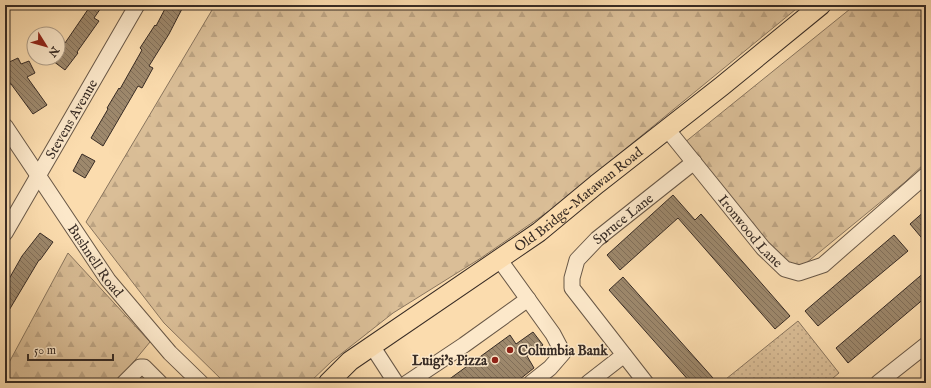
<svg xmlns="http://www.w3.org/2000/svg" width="931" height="388" font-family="'IM FELL English',serif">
<defs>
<pattern id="forest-firs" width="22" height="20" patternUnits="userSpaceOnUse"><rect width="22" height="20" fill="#dabe97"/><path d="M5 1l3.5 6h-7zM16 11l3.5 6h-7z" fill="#bca382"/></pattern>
<pattern id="park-dots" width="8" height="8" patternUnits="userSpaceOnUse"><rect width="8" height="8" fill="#dabe97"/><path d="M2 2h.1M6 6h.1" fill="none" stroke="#bca382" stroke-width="1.8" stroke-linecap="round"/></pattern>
<pattern id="building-back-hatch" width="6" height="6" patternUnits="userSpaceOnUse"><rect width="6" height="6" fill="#9d886c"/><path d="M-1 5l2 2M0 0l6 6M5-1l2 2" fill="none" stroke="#816f59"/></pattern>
</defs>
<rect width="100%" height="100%" fill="#fbdcae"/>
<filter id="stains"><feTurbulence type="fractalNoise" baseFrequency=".005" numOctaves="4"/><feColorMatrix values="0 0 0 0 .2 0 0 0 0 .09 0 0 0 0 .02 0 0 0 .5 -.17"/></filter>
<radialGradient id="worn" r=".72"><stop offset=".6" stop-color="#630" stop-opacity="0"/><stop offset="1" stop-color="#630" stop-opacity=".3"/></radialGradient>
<!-- forest -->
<g fill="url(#forest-firs)" stroke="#89755e">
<polygon points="215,5 801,5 552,209 481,258 393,313 332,361 309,383 225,383 164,323 86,222"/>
<polygon points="855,5 926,5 926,162 905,182 794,273 684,143"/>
<polygon points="68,253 150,342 116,383 5,383 5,370"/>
</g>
<!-- park -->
<polygon fill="url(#park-dots)" stroke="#89755e" points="798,321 839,373 827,383 721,383"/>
<!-- building -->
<g fill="url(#building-back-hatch)" stroke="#382c25">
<polygon points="91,5 103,5 94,18 99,21 77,52 78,53 65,70 49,58 58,58 58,46 62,40 65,43"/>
<polygon points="167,5 184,5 169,34 149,66 153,68 142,88 138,86 103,146 91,138 108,109 107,108 119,88 120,89 142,50 140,48 155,25 156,26"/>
<polygon points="18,58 21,64 29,61 35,73 27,77 47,105 33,114 11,84 10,84 5,72 5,64"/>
<polygon points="82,154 95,161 85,178 73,171"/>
<polygon points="673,195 695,220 701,214 790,316 775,329 678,218 620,270 607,255"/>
<polygon points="926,210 926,243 910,224"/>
<polygon points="40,233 53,242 40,260 39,260 5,317 5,286 22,256"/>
<polygon points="894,235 908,251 818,326 805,311"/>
<polygon points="926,271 926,297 848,363 836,348"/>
<polygon points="623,277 713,378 706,383 691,383 609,290"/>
<polygon points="533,332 543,345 527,356 534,368 515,383 444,383 510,335 516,344"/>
</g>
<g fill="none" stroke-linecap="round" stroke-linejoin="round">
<!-- minor casing -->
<g stroke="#695847" stroke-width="17">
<g id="minor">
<path id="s1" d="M5,126L108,280L170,353L201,383"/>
<path id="s2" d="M667,129L763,248L785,269L799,273L823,265L926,175"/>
<path id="s3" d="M5,233L137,5"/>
<polyline points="499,259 553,334 563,353 550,368 531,383"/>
<polyline points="372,346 396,383"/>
<polyline points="124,383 140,367 144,367 160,383"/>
<polyline points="407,383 464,345 528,299"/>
<polyline points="588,383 624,355"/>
<path id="s4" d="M646,383L572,288V278L577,260L597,239L694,162"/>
<polyline points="878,383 926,345"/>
</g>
</g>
<!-- major casing -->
<g stroke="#382c25" stroke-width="21">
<g id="major">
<path id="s5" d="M328,383L350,361L539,232L597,184L722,86L821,5"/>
</g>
</g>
<!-- minor -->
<use href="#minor" stroke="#fce8ca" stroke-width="15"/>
<!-- major -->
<use href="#major" stroke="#fbdcae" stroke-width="19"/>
</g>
<!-- markers -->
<g fill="#8f2418" stroke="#fce8ca" stroke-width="1.5">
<circle cx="510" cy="350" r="4"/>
<circle cx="495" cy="360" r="4"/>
</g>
<g text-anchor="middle" stroke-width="3" stroke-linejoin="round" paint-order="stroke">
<!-- street labels -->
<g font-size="14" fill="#382c25" stroke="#fce8ca">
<text dy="5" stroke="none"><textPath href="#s3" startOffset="132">Stevens Avenue</textPath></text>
<text dy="5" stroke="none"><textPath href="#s5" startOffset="311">Old Bridge-Matawan Road</textPath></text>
<text dy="5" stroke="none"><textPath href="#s4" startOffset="211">Spruce Lane</textPath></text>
<text dy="5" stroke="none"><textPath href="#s2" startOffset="132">Ironwood Lane</textPath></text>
<text dy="5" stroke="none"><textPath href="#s1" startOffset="162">Bushnell Road</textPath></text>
</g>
<!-- poi labels -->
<g font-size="14" font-weight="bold" fill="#382c25" stroke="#fce8ca" text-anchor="start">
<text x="518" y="355">Columbia Bank</text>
<text x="487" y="365" text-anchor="end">Luigi's Pizza</text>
</g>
</g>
<!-- margin -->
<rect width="931" height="388" fill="none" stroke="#fbdcae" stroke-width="20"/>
<rect x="6" y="6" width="919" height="376" fill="none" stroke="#382c25" stroke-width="2"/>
<rect x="10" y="10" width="911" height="368" fill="none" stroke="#382c25"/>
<!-- north arrow -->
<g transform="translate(46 46) rotate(127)"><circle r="19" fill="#fce8ca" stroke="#ae9d88"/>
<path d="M0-3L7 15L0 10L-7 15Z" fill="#8f2418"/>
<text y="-6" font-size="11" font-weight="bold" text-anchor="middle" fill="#382c25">N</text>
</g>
<!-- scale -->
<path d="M28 354v6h85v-6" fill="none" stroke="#382c25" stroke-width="2"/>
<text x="34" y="354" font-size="12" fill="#382c25" stroke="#fce8ca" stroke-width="3" paint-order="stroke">50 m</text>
<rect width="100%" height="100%" filter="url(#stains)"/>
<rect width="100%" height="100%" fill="url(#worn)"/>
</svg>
